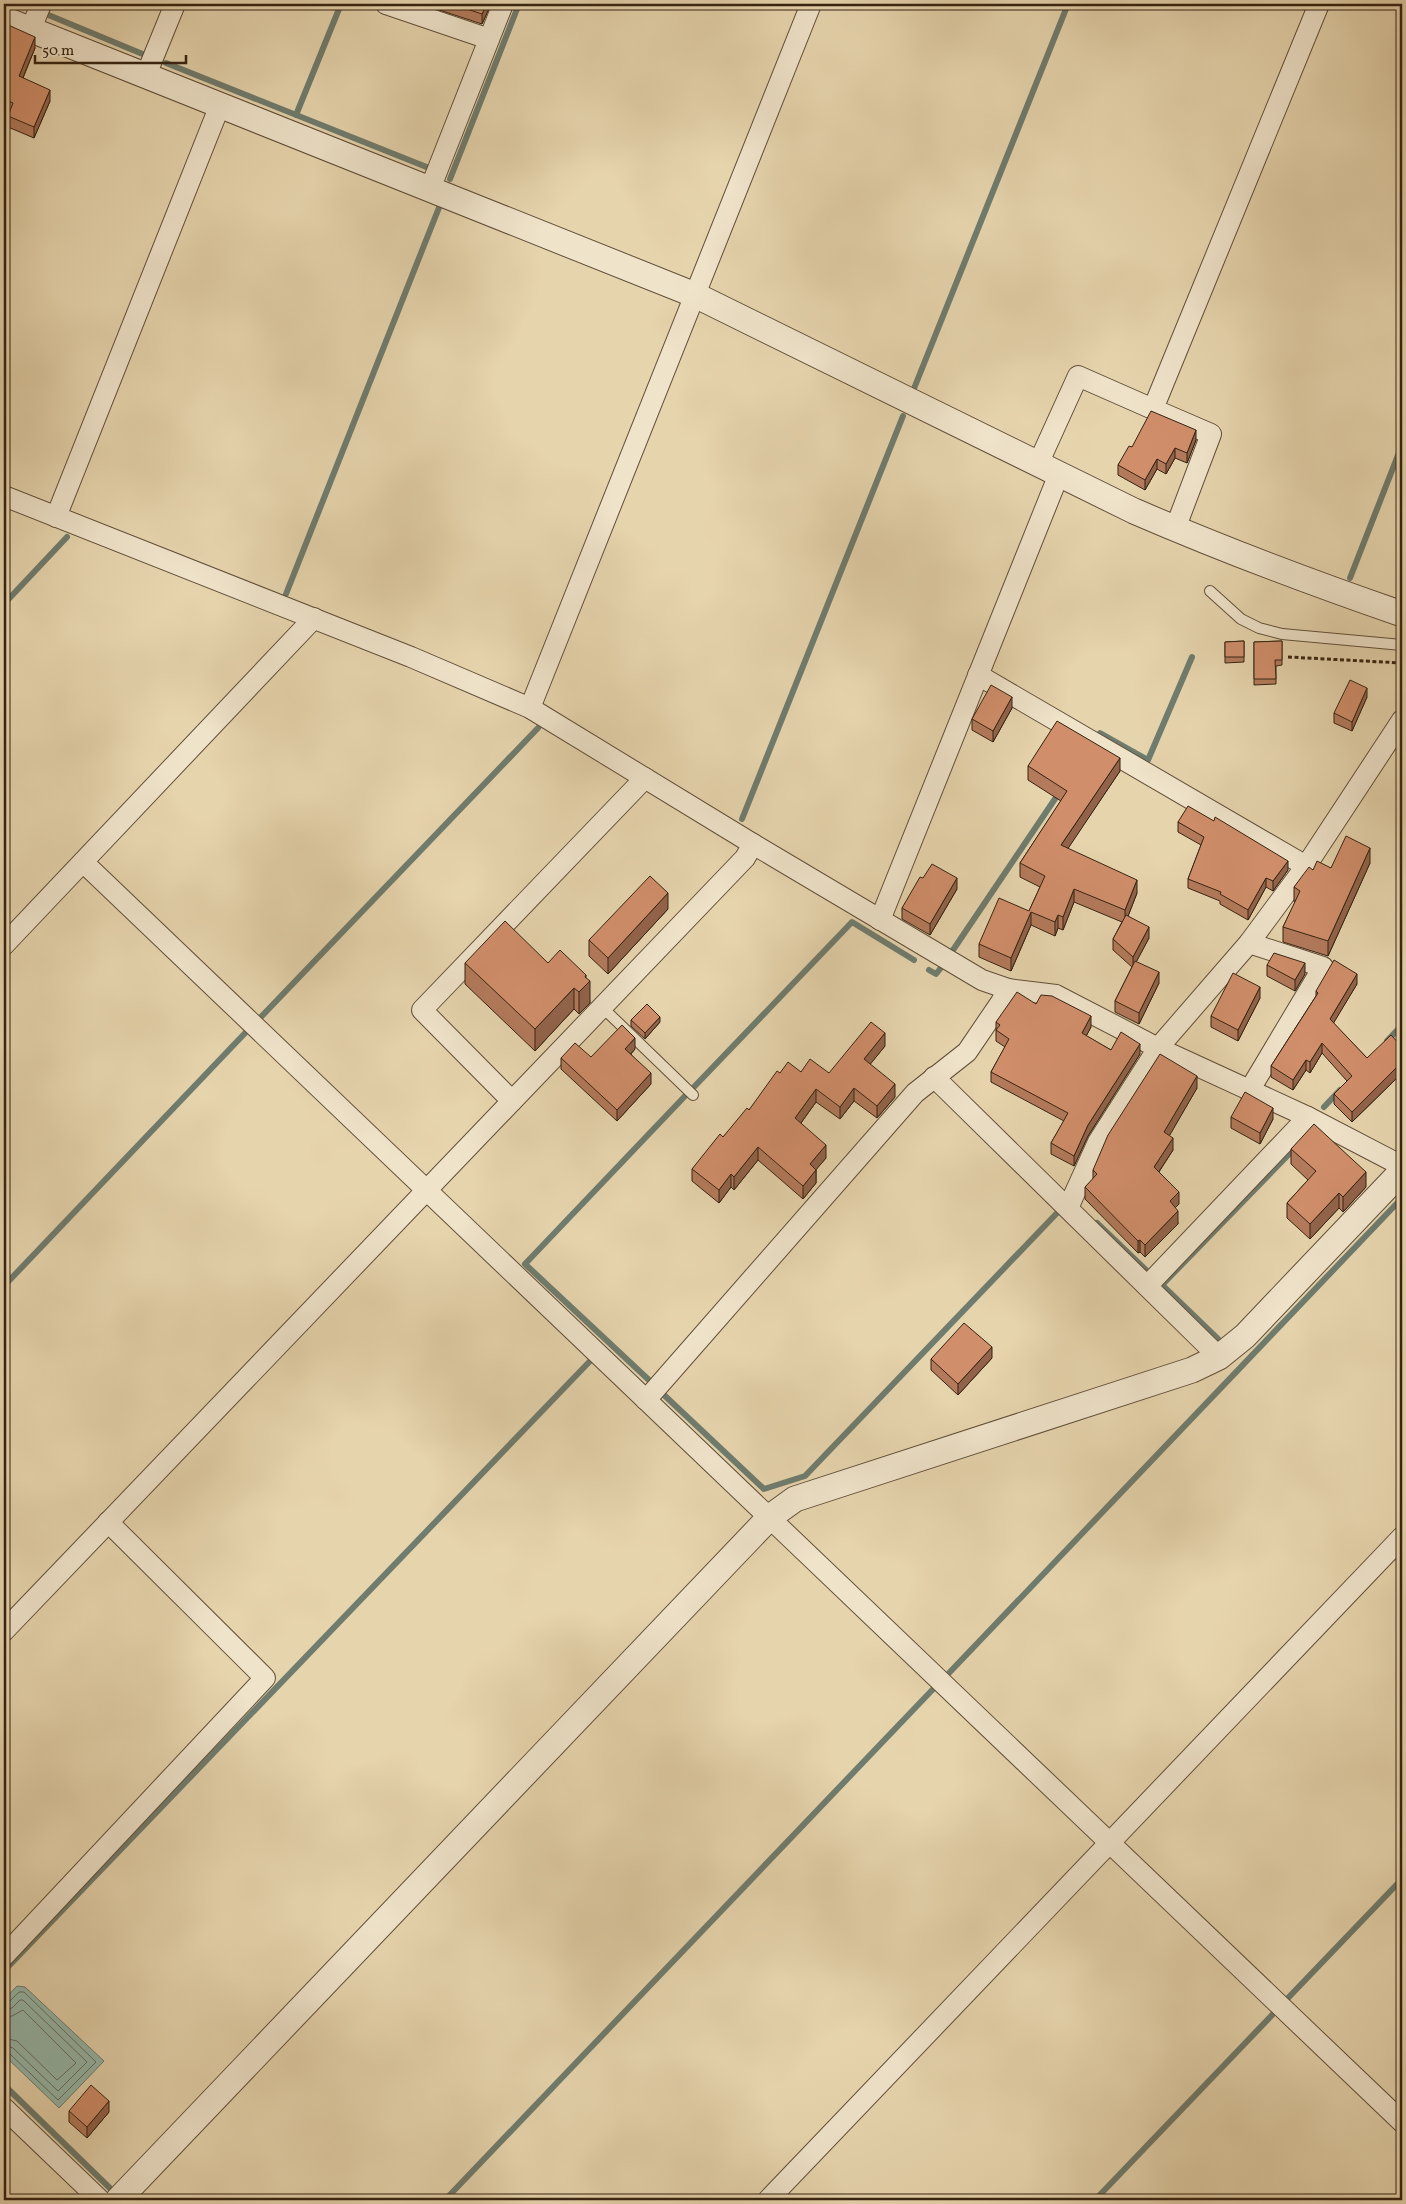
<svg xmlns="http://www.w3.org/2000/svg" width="1406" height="2204" font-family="Vollkorn,serif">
<rect width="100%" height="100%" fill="#e6d4ad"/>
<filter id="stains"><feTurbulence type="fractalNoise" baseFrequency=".004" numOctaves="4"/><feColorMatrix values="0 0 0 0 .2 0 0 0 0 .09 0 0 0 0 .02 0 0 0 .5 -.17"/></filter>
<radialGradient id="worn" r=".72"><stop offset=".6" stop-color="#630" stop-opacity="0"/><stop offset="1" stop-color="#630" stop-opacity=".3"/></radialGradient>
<!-- water -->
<polygon fill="#96b8ab" stroke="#6f7c6e" points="17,1986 25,1987 104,2061 59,2108 4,2055 4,2000"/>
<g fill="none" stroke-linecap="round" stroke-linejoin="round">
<!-- shore -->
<g stroke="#666e5e" stroke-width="1">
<polyline points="4,2003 9,2002 19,1992 24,1992 96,2062 58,2100 9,2053 4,2052"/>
<polyline points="4,2010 12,2008 20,2000 23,2000 87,2062 58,2091 13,2048 4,2045"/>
<polyline points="4,2017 12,2016 23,2010 76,2063 57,2080 17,2041 4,2038"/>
</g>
<!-- stream -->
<g stroke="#6f7c6e" stroke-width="6">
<polyline points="20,4 28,7"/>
<polyline points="5,6 5,4"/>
<polyline points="48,8 46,14 145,55"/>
<polyline points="166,63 429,168"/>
<polyline points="296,115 341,4"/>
<polyline points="450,179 519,4"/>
<polyline points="913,391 1068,4"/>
<polyline points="1350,578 1402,445"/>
<polyline points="286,594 440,205"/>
<polyline points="4,604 67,537"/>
<polyline points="1096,738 1100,733 1148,760 1192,657"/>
<polyline points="742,819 903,416"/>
<polyline points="949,956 1061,790"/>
<polyline points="929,970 936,974 940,969"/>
<polyline points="259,1019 538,728"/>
<polyline points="1387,1041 1402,1025"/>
<polyline points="693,1088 852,922 914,960"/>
<polyline points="1324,1107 1340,1090"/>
<polyline points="1097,1223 1148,1272"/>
<polyline points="1160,1283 1218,1339"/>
<polyline points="1162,1285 1297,1146"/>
<polyline points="4,1286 247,1031"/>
<polyline points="650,1381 525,1264 686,1095"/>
<polyline points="664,1395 764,1489 805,1476 1057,1213"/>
<polyline points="949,1673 1402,1198"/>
<polyline points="4,1971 592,1359"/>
<polyline points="1288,1998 1402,1879"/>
<polyline points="4,2085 116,2194"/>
<polyline points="445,2200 936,1686"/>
<polyline points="1095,2200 1275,2012"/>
</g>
<!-- service casing -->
<g stroke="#614f39" stroke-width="12">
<g id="service">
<polyline points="1210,591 1241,619 1259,628 1282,634 1402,645"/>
<polyline points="602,1007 693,1095"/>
</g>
</g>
<!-- minor casing -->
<g stroke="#614f39" stroke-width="22">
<g id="minor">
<polyline points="386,4 489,39"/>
<polyline points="31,29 41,4"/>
<polyline points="146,75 175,4"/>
<polyline points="430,189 503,4"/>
<polyline points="1038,464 1078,376 1153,409"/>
<polyline points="4,496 411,657 530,708 753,844 982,980 1008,989 1056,995 1158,1048 1308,1117 1402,1166"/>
<polyline points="56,517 220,105"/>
<polyline points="1175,529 1211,434 1153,409 1319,4"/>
<polyline points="978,675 1306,866"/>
<polyline points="530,708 811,4"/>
<polyline points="83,862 1402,2122"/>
<polyline points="880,920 1059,474"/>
<polyline points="1249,943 1323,967 1249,1091"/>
<polyline points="4,945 314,618"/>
<polyline points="934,1077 1219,1357"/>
<polyline points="512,1101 422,1010 645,778"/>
<polyline points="1068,1208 1098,1142 1158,1048 1249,943 1306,866 1402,720"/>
<polyline points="1147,1286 1308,1117"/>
<polyline points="646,1400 915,1093 967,1052 1001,1002 1008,989"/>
<polyline points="4,1631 745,858 753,844"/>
<polyline points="4,1956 265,1678 108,1522"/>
<polyline points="4,2108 100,2200"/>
<polyline points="768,2200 1402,1537"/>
</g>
</g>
<!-- tertiary casing -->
<g stroke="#614f39" stroke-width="27">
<g id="tertiary">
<path d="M4,19L695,295L1134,511C1222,549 1312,583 1402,614"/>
<polyline points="118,2200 770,1517 795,1499 1192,1370 1219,1357 1245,1336 1402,1171"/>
</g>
</g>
<!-- path -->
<g stroke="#352312" stroke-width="3" stroke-dasharray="4 2.5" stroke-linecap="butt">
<polyline points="1380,4 1402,8"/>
<polyline points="1288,657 1402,663"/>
</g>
<!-- service -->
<use href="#service" stroke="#efe3ca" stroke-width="10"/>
<!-- minor -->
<use href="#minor" stroke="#efe3ca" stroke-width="20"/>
<!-- tertiary -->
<use href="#tertiary" stroke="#efe3ca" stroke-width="25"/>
</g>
<!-- wall -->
<g fill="#b37a5b" stroke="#352312">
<polygon points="421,4 491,4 482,24"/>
<polygon points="4,30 35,48 23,78 50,101 34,138 8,127 8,116 9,112 4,110"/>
<polygon points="1196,440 1187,463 1175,458 1166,474 1157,469 1145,490 1118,475 1118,465 1132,447"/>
<polygon points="1244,641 1244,662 1225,663 1225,642"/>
<polygon points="1282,641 1282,665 1276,666 1276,684 1254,685 1254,642"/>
<polygon points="1367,697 1352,731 1334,723 1334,713"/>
<polygon points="1012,708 993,742 972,730 972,719"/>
<polygon points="1028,766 1120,771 1067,849 1137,893 1128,916 1149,938 1136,962 1159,983 1139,1024 1115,1012 1115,1001 1132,967 1113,950 1113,939 1122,922 1074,902 1063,930 1058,928 1055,936 1031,925 1011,971 979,957 979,944 1029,911 1040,887 1020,877 1020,863 1061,801 1028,780"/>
<polygon points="1178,822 1288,870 1273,891 1266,887 1248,920 1220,904 1220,901 1188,888 1188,879 1201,845 1178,832"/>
<polygon points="1370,863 1328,956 1283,942 1283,927 1295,903 1294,902 1294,887 1313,870"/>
<polygon points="923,878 957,889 930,935 902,919 902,908"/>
<polygon points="668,909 608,974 589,956 589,940"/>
<polygon points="465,963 548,963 586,978 590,1003 579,1014 574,1009 535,1051 465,984"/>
<polygon points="1267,965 1305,974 1295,991 1267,976"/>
<polygon points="1357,984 1333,1023 1367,1058 1402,1047 1402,1073 1352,1122 1334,1104 1334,1094 1347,1081 1322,1053 1310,1073 1306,1070 1293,1090 1271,1077 1271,1066 1316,996 1316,991"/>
<polygon points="1260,998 1238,1041 1211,1027 1211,1016"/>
<polygon points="1036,1004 1091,1027 1086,1036 1111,1050 1140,1054 1088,1136 1074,1166 1051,1154 1051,1143 1064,1121 991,1082 991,1072 1005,1047 996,1041 996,1022"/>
<polygon points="631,1020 660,1022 645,1039 631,1026"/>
<polygon points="885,1046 870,1064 895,1097 877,1118 854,1101 840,1119 816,1102 801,1123 826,1158 816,1169 816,1183 803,1199 758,1160 734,1190 731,1187 719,1203 692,1181 692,1169 749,1110 780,1073 801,1072 829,1073"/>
<polygon points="635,1049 631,1054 651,1084 617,1121 561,1069 561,1058 591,1057"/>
<polygon points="1197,1088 1169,1136 1173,1150 1159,1172 1179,1204 1175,1208 1178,1224 1145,1257 1140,1252 1138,1253 1085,1199 1085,1187 1093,1179 1093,1170"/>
<polygon points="1231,1117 1273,1119 1260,1144 1231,1128"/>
<polygon points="1291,1149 1366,1187 1343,1212 1339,1208 1310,1239 1287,1218 1287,1203 1308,1180 1291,1164"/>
<polygon points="992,1358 958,1395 931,1370 931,1359"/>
<polygon points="69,2111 109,2112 87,2138 69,2122"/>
</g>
<!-- shaded-wall -->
<g fill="#92634a" stroke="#352312">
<polygon points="487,4 491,4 482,24 482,14"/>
<polygon points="35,37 35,48 19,87 19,76"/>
<polygon points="50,90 50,101 34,138 34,127"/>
<polygon points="1196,430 1196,440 1187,463 1187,453"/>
<polygon points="1175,448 1175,458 1166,474 1166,464"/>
<polygon points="1157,459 1157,469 1145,490 1145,480"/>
<polygon points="1367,688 1367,697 1352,731 1352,722"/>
<polygon points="1012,697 1012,708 993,742 993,731"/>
<polygon points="1120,758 1120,771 1061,859 1061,845"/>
<polygon points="1370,848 1370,863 1328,956 1328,941"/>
<polygon points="1288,861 1288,870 1273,891 1273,881"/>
<polygon points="957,878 957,889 930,935 930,924"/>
<polygon points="1266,878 1266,887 1248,920 1248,910"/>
<polygon points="1137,880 1137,893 1125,924 1125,910"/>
<polygon points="1074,889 1074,902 1063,930 1063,917"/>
<polygon points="668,893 668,909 608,974 608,958"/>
<polygon points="1031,912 1031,925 1011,971 1011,958"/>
<polygon points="1058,915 1058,928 1055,936 1055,922"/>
<polygon points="1149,927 1149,938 1133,968 1133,957"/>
<polygon points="1305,963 1305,974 1295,991 1295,980"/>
<polygon points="1159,972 1159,983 1139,1024 1139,1013"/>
<polygon points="1357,974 1357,984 1330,1029 1330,1019"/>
<polygon points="586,975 586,985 590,981 590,1003 579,1014 579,992 585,977"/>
<polygon points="1260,987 1260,998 1238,1041 1238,1030"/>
<polygon points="574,988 574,1009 535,1051 535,1029"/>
<polygon points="1091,1016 1091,1027 1082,1044 1082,1033"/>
<polygon points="660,1017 660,1022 645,1039 645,1033"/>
<polygon points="885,1033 885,1046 864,1072 864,1059"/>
<polygon points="635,1038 635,1049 625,1060 625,1049"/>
<polygon points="1322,1043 1322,1053 1310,1073 1310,1062"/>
<polygon points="1140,1044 1140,1054 1088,1136 1074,1166 1074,1156 1088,1125"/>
<polygon points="1306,1060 1306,1070 1293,1090 1293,1080"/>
<polygon points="1402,1062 1402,1073 1352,1122 1352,1112"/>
<polygon points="651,1073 651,1084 617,1121 617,1110"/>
<polygon points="1197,1076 1197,1088 1164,1145 1164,1132"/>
<polygon points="895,1084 895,1097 877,1118 877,1106"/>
<polygon points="854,1088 854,1101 840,1119 840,1107"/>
<polygon points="816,1089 816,1102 795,1131 795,1118"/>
<polygon points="1273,1108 1273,1119 1260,1144 1260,1133"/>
<polygon points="1173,1138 1173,1150 1154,1179 1154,1167"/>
<polygon points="826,1145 826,1158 810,1177 810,1164"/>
<polygon points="758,1147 758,1160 734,1190 734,1177"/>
<polygon points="816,1170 816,1183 803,1199 803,1186"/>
<polygon points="1366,1172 1366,1187 1343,1212 1343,1197"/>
<polygon points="731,1174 731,1187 719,1203 719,1190"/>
<polygon points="1179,1192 1179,1204 1170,1213 1170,1201"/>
<polygon points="1339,1193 1339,1208 1310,1239 1310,1224"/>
<polygon points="1178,1211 1178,1224 1145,1257 1145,1245"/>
<polygon points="1140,1240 1140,1252 1138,1253 1138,1241"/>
<polygon points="992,1347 992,1358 958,1395 958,1384"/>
<polygon points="109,2101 109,2112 87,2138 87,2127"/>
</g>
<!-- building -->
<g fill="#d08e6a" stroke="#352312">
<polygon points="452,4 487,4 482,14"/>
<polygon points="6,24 35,37 19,76 50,90 34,127 8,116 13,103 4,99 4,30"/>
<polygon points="1151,411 1196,430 1187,453 1175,448 1166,464 1157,459 1145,480 1118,465 1129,446 1132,447"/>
<polygon points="1244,641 1244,657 1225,657 1225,642"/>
<polygon points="1282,641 1282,660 1275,660 1276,679 1254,679 1254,642"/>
<polygon points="1350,680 1367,688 1352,722 1334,713"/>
<polygon points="991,685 1012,697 993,731 972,719"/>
<polygon points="1057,721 1120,758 1061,845 1137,880 1125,910 1074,889 1063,917 1058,915 1055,922 1031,912 1011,958 979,944 999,898 1029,911 1045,876 1020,863 1067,791 1028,766"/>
<polygon points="1188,806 1214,821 1215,817 1288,861 1273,881 1266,878 1248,910 1220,894 1221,892 1188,879 1204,837 1178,822"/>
<polygon points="1346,836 1370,848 1328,941 1283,927 1300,891 1294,887 1309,867 1313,870 1317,861 1331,868"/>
<polygon points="932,864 957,878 930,924 902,908 920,877 923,878"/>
<polygon points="650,876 668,893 608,958 589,940"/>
<polygon points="1126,915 1149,927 1133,957 1113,939"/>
<polygon points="505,921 548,963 560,950 586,975 585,977 590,981 579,992 574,988 535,1029 465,963"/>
<polygon points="1274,953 1305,963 1295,980 1267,965"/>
<polygon points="1334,960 1357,974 1330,1019 1367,1058 1391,1035 1402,1047 1402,1062 1352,1112 1334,1094 1352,1076 1322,1043 1310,1062 1306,1060 1293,1080 1271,1066 1318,993 1316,991"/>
<polygon points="1135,961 1159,972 1139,1013 1115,1001"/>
<polygon points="1233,973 1260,987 1238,1030 1211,1016"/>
<polygon points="1017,992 1036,1004 1041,995 1052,996 1091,1016 1082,1033 1111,1050 1121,1032 1140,1044 1088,1125 1074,1156 1051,1143 1068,1113 991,1072 1009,1039 996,1030 1000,1025 996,1022"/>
<polygon points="647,1004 660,1017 645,1033 631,1020"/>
<polygon points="871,1022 885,1033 864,1059 895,1084 877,1106 854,1088 840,1107 816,1089 795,1118 826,1145 810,1164 816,1170 803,1186 758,1147 734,1177 731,1174 719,1190 692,1169 720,1134 723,1137 747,1108 749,1110 777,1071 780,1073 788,1062 801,1072 810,1059 829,1073"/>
<polygon points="622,1025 635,1038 625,1049 651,1073 617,1110 561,1058 575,1043 591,1057"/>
<polygon points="1160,1054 1197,1076 1164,1132 1173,1138 1154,1167 1179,1192 1170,1201 1178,1211 1145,1245 1140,1240 1138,1241 1085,1187 1097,1174 1093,1170 1108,1135"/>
<polygon points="1245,1092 1273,1108 1260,1133 1231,1117"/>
<polygon points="1314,1124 1366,1172 1343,1197 1339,1193 1310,1224 1287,1203 1316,1171 1291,1149"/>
<polygon points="964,1323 992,1347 958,1384 931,1359"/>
<polygon points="91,2085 109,2101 87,2127 69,2111"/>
</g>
<!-- margin -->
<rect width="1406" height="2204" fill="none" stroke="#e6d4ad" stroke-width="20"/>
<rect x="5" y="5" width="1396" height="2194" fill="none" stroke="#352312" stroke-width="2.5"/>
<rect x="10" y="10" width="1386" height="2184" fill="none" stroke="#352312"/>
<!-- scale -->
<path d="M35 55v8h151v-8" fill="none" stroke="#352312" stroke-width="2.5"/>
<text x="42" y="55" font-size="15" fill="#352312" stroke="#efe3ca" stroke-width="4" paint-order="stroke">50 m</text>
<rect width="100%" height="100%" filter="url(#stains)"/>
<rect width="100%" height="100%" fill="url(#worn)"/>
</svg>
